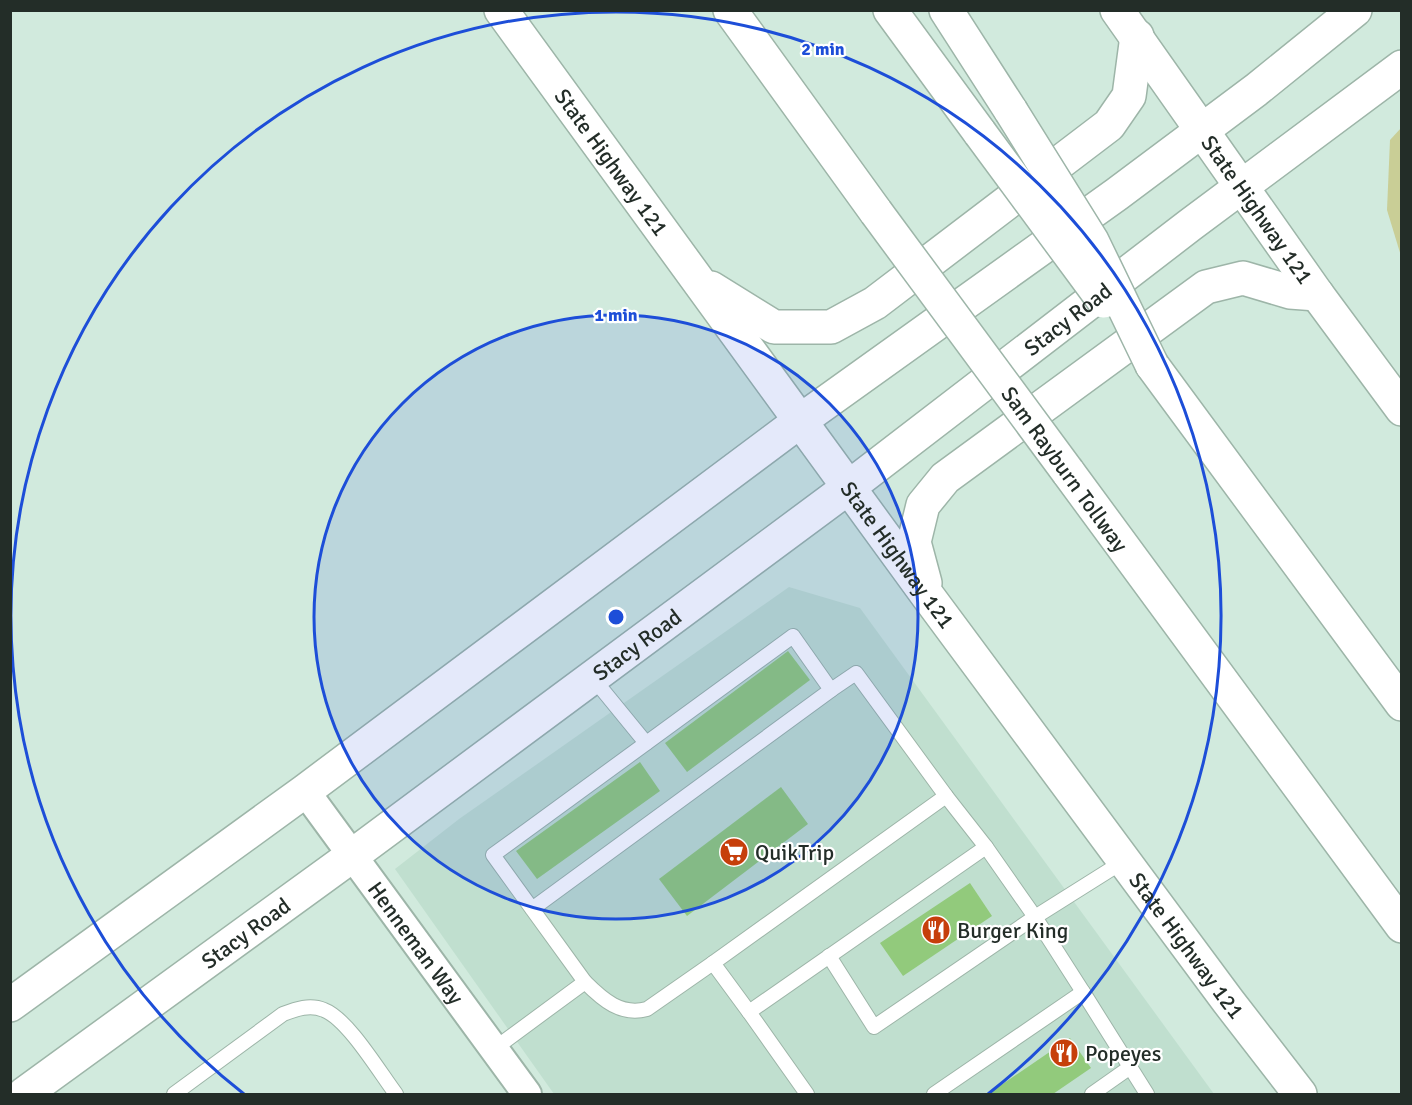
<svg xmlns="http://www.w3.org/2000/svg" width="1412" height="1105" font-family="Signika,sans-serif">
<rect width="100%" height="100%" fill="#d1eadd"/>
<!-- built -->
<polygon fill="#c0dfcf" points="789,587 860,608 1214,1094 554,1094 395,869 459,819"/>
<!-- green -->
<polygon fill="#c9ce96" points="1401,128 1401,256 1387,210 1390,140"/>
<!-- building -->
<g fill="#92ca7c">
<polygon points="788,651 810,680 687,772 665,743"/>
<polygon points="640,762 660,791 537,879 516,851"/>
<polygon points="781,787 808,824 687,916 659,879"/>
<polygon points="970,883 992,916 903,976 880,943"/>
<polygon points="1070,1038 1091,1068 1053,1094 988,1094"/>
</g>
<g fill="none" stroke-linecap="round" stroke-linejoin="round">
<!-- lane casing -->
<g stroke="#9db5a8" stroke-width="16">
<g id="lane">
<polyline points="592,677 646,743"/>
<polyline points="831,690 856,673 946,796 986,847"/>
<polyline points="829,956 874,1027 1035,917 1083,992"/>
<path d="M585,982C603,1000 621,1016 647,1009L713,963"/>
<polyline points="749,1012 713,963 946,796"/>
<polyline points="494,1049 585,982 493,855 793,636 831,690 532,909"/>
<path d="M174,1094L283,1014C296,1009 310,1004 324,1010C348,1019 380,1073 396,1094"/>
<polyline points="807,1094 749,1012 986,847 1035,917 1124,861"/>
<polyline points="934,1094 1083,992 1147,1094"/>
<polyline points="1092,1094 1129,1068"/>
</g>
</g>
<!-- street casing -->
<g stroke="#9db5a8" stroke-width="32">
<g id="street">
<path id="s1" d="M305,791L527,1094"/>
</g>
</g>
<!-- secondary casing -->
<g stroke="#9db5a8" stroke-width="36">
<g id="secondary">
<path id="s2" d="M501,10L927,595L1228,1001L1300,1094"/>
<path id="s3" d="M1117,10L1317,294L1402,409"/>
<polyline points="711,288 774,327 831,327 875,303 1109,125 1129,96 1137,36"/>
<polyline points="925,583 914,542 923,505 945,478 1206,287 1243,278 1290,292 1317,294"/>
<polyline points="10,1005 305,791 800,421 1117,194 1256,90 1355,10"/>
<path id="s4" d="M24,1094L353,855L849,487L1190,225L1402,67"/>
</g>
</g>
<!-- highway casing -->
<g stroke="#9db5a8" stroke-width="36">
<g id="highway">
<polyline points="730,10 876,212"/>
<polyline points="890,10 980,133"/>
<polyline points="946,10 1011,111"/>
<polyline points="1152,365 1402,704"/>
<polyline points="1068,472 1402,926"/>
</g>
</g>
<!-- lane -->
<use href="#lane" stroke="#fff" stroke-width="14"/>
<!-- street -->
<use href="#street" stroke="#fff" stroke-width="28"/>
<!-- secondary -->
<use href="#secondary" stroke="#fff" stroke-width="33"/>
<!-- highway -->
<use href="#highway" stroke="#fff" stroke-width="33"/>
<!-- highway-bridge casing -->
<g stroke="#9db5a8" stroke-width="36" stroke-linecap="butt">
<g id="highway-bridge">
<polyline points="1011,111 1092,241 1152,365"/>
<polyline points="980,133 1104,301"/>
<polyline points="876,212 1068,472"/>
</g>
</g>
<!-- highway-bridge -->
<use href="#highway-bridge" stroke="#fff" stroke-width="33"/>
</g>
<!-- distance rings -->
<circle cx="616" cy="617" r="302" fill="#1d4ed8" fill-opacity=".12"/>
<g fill="none" stroke="#1d4ed8" stroke-width="3">
<circle cx="616" cy="617" r="302"/>
<path d="M244 1094A605 605 0 1 1 988 1094"/>
</g>
<!-- icons -->
<defs>
<g id="supermarket-disc" transform="scale(1.5)"><circle r="9.5" fill="#c63f0b" stroke="#fff"/><path d="M-6-5.5h2.5l.6 2H6L4.5 2H-2.5L-4.4-4H-6ZM-1.5 3.2a1.3 1.3 0 1 0 .1 0ZM3 3.2a1.3 1.3 0 1 0 .1 0Z" fill="#fff"/></g>
<g id="restaurant-disc" transform="scale(1.5)"><circle r="9.5" fill="#c63f0b" stroke="#fff"/><path d="M-5-6h1v4h1v-4h1v4h1v-4h1v5L-1.5 .5V6h-2V.5L-5-1ZM5-6V6H3V1.5H1.5Q1.5-4 5-6Z" fill="#fff"/></g>
</defs>
<g fill-rule="evenodd">
<use href="#supermarket-disc" x="734" y="852"/>
<use href="#restaurant-disc" x="936" y="930"/>
<use href="#restaurant-disc" x="1064" y="1053"/>
</g>
<g text-anchor="middle" stroke-width="4.5" stroke-linejoin="round" paint-order="stroke">
<!-- street labels -->
<g font-size="22" fill="#232d28" stroke="#fff">
<text dy="8" stroke="none"><textPath href="#s2" startOffset="188">State Highway 121</textPath></text>
<text dy="8" stroke="none"><textPath href="#s3" startOffset="244">State Highway 121</textPath></text>
<text dy="8" stroke="none"><textPath href="#s4" startOffset="1300">Stacy Road</textPath></text>
<text transform="translate(1065 469) rotate(54)" y="8">Sam Rayburn Tollway</text>
<text dy="8" stroke="none"><textPath href="#s2" startOffset="674">State Highway 121</textPath></text>
<text dy="8" stroke="none"><textPath href="#s4" startOffset="760">Stacy Road</textPath></text>
<text dy="8" stroke="none"><textPath href="#s4" startOffset="274">Stacy Road</textPath></text>
<text dy="8" stroke="none"><textPath href="#s1" startOffset="188">Henneman Way</textPath></text>
<text dy="8" stroke="none"><textPath href="#s2" startOffset="1160">State Highway 121</textPath></text>
</g>
<!-- poi labels -->
<g font-size="22" fill="#232d28" stroke="#fff" text-anchor="start">
<text x="755" y="860">QuikTrip</text>
<text x="957" y="938">Burger King</text>
<text x="1085" y="1061">Popeyes</text>
</g>
</g>
<circle cx="616" cy="617" r="9" fill="#1d4ed8" stroke="#fff" stroke-width="3"/>
<g font-size="18" text-anchor="middle" font-weight="bold" fill="#1d4ed8" stroke="#fff" stroke-width="4.5" stroke-linejoin="round" paint-order="stroke">
<text x="823" y="55">2 min</text>
<text x="616" y="321">1 min</text>
</g>
<!-- border -->
<rect width="1412" height="1105" fill="none" stroke="#232d28" stroke-width="24"/>
</svg>
